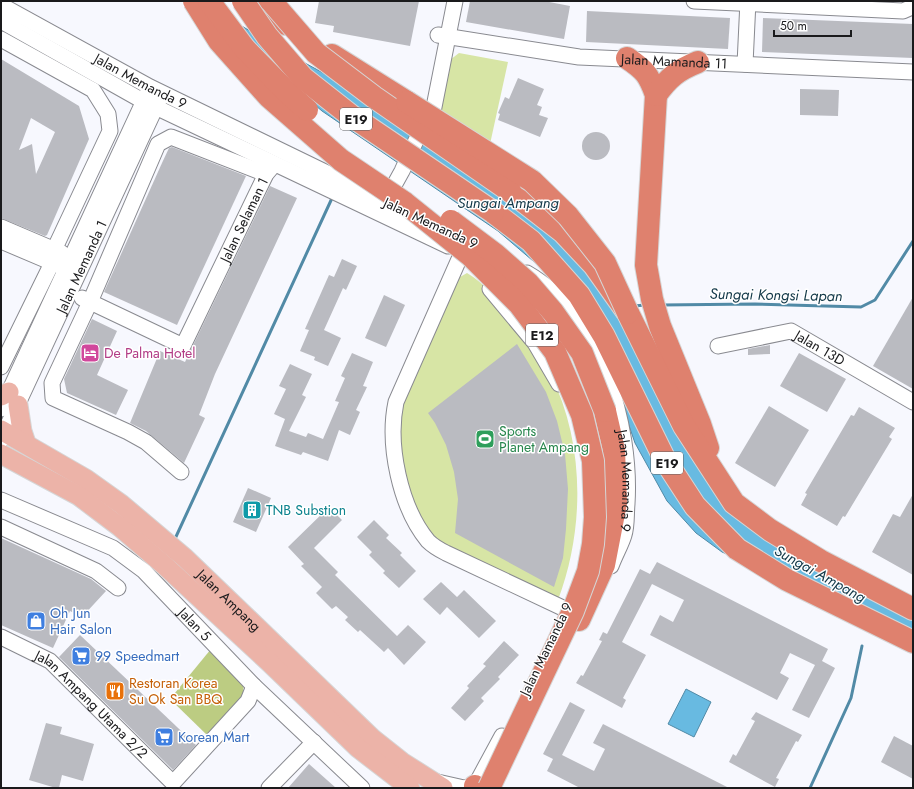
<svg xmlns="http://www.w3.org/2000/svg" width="914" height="789" font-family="Jost,sans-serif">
<rect width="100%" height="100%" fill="#f7f8fe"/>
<!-- green -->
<g fill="#d7e5a5">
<polygon points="459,53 508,62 490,144 437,123 450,60"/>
<path d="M467,273C487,284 501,307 514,324C525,339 542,357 550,373C585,443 585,528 558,600L444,544L427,531L415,512L399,462L401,404L460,277Z"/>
</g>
<!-- forest -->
<polygon fill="#bccc82" points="211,649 244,683 242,703 209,737 170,699"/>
<!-- water -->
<g fill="#68bae1" stroke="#518aa6">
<polygon points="230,19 285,52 545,195 735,502 913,600 913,637 722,552 696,533 667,501 635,443 605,356 576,303 546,272 498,231 322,111 262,60"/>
<polygon points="686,689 711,702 694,737 668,724"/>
</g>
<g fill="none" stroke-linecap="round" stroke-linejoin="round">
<!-- stream -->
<g stroke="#518aa6" stroke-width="3">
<polyline points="661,305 755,304 861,307 875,300 913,241"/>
<polyline points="633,306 646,305"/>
<polyline points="174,541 333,196"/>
<polyline points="810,788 851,698 862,646"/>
</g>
</g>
<!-- building -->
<g fill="#babbc1" fill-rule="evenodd">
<polygon points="319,1 419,1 410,46 333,32 334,26 315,23"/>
<polygon points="470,1 544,1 570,6 564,39 466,22"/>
<polygon points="587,11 730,18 728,49 586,42"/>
<polygon points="763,18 913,24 913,58 762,52"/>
<path d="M1,59L79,106L89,139L47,235L45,236L1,218ZM31,118L55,132L36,174L32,144L19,150Z"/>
<polygon points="518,78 544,89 537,105 542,107 539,115 548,118 540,137 498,120 500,114 498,113 505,97 509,99"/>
<polygon points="800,89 839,90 838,116 800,115"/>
<circle cx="596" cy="146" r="14"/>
<polygon points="172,147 246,176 177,325 104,292 162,163 169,148"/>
<polygon points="270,186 297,198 215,374 199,415 205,418 184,463 146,431 130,423 160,351 185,362"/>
<polygon points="342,259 357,266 346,290 343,288 324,330 341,338 328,366 314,360 315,357 300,351 309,330 305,329 329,275 334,277"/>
<polygon points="384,295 405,305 386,347 365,338"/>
<polygon points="913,297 913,389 873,366"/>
<polygon points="92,319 117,331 97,375 128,390 116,415 67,393 64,379"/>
<polygon points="517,344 546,392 557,421 565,454 568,489 566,529 563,558 554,587 455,533 458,499 454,472 446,445 435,423 428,413"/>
<polygon points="770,345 770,354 748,355 748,349"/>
<polygon points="352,353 373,362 363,386 367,387 356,410 360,412 350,435 339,430 328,461 303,452 301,455 275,446 285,419 274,414 286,389 279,386 290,364 312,374 302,395 306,397 289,431 306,437 308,433 323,439 339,402 335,401 345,378 341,376"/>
<polygon points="799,353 846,379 827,412 780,386"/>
<polygon points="769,406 809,430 775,487 735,463"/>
<polygon points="859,407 895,428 889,437 892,439 845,517 843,516 837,526 801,505 807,494 805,493 851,415 854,416"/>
<polygon points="248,488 271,498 256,532 233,522"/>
<polygon points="913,494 913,575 872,552 893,514 900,517"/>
<polygon points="329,507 342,520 314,548 338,572 335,575 397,636 408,625 426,642 404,665 388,648 384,652 360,630 358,632 345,620 348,617 336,606 332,609 316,593 322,587 301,566 304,564 288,547"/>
<polygon points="374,520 389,535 386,538 402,553 400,555 416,571 399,588 383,573 385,571 369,555 372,552 357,537"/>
<polygon points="1,538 91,579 106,591 82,617 70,611 53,648 1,625"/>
<polygon points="657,562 828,649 822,661 835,668 809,718 792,710 815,665 790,653 780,673 789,678 777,700 650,635 660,615 673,622 684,600 652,584 622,642 646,655 623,698 626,700 622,708 576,683 581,675 583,676 602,641 599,640 603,632 607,634 640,569 650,574"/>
<polygon points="441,582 457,597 464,590 496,621 479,638 447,607 440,615 423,599"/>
<polygon points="80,635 196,745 173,770 59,657"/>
<polygon points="504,641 519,655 498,677 500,679 481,698 484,701 465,721 451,708 469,688 467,686 486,666 483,664"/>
<polygon points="570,702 585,710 562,755 594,771 605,749 593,743 603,724 729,788 580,788 547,771 553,759 543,754"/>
<polygon points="756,712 802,735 798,742 796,741 776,778 779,779 775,787 729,762 733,754 736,756 755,721 751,719"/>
<polygon points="46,723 62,727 60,734 94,744 83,781 62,775 59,788 56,788 29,780"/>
<polygon points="894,736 913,746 913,779 881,762"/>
<polygon points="309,764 336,788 288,788"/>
</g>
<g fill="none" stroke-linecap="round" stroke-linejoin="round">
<!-- minor casing -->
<g stroke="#898a90" stroke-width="17">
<g id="minor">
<polyline points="694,1 903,11 912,7 913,4"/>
<path id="s1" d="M1,5L150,87L397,207"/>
<polyline points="1,21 143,101 448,246"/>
<path id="s2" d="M438,35L579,57L913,72"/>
<polyline points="1,39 93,90 108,114 110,131 54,250"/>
<polyline points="745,64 748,1"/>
<polyline points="386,200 402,171 425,121 433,112 455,1"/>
<polyline points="1,227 62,253"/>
<polyline points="1,241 60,266"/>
<path d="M459,241L460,257L396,402C387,445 400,507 428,541C433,546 440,550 446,553L567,610"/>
<path id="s3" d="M527,273C600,315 632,425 627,504C626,514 627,526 624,535C621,545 615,555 611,566"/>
<polyline points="490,289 535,343 559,384"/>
<path id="s4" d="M82,298L183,346L266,174L272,167"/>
<path id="s5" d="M718,346L791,331L913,402"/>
<polyline points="1,367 52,263"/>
<polyline points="1,409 148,92"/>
<path id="s6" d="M1,440L160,98"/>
<polyline points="181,472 146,442 128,432 53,398 52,383 90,302 158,144 171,137 266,174"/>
<path id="s7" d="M1,500L113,548L144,571L254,686L362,788"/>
<polyline points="1,527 96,571 118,588"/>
<path id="s8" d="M1,637L50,661L173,783L248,701L254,686"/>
<polyline points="433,781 464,788 475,786 502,736"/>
<polyline points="269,788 314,742"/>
</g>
</g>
<!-- major casing -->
<g stroke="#d6d6d6" stroke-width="21">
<g id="major">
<polyline points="1,396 9,392"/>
<polyline points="18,405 22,431 26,443"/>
<path id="s9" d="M1,430L86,479L121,504L185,558L373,739L402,762L443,788"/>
<polyline points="1,454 79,496 120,527 164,565 270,663 358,748 410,788"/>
</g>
</g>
<!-- highway casing -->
<g stroke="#d6d6d6" stroke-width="24">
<g id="highway">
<polyline points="256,1 285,24"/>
<polyline points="332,55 407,102"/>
<path d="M627,58C645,70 649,75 656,95L646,265L652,299L660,326L700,424L708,448"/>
<path d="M656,95C669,77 678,70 698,62"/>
<polyline points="510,191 563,232 594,265 628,313 684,426 734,503 770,530 821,561 913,609"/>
<polyline points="493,212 531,241 579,295 604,336 665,460 695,506 737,549 787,580 913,642"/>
<polyline points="579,620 604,565 616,503 614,450 605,411"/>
<polyline points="475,786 476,788"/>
</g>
</g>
<!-- minor -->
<use href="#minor" stroke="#fff" stroke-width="15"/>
<!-- major -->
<use href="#major" stroke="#ecb3a8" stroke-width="19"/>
<!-- highway -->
<use href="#highway" stroke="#df816e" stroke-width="22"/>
<!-- highway-bridge casing -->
<g stroke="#d6d6d6" stroke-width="24" stroke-linecap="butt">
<g id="highway-bridge">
<polyline points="194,1 219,41 269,97 341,160 405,203 471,256 519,304 555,352 582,415 593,461 595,517 593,544 588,571 573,611 489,788"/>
<polyline points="209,1 245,49 287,92 307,110"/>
<polyline points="243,1 267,36 303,78 350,115 493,212"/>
<polyline points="271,1 316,53 374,97 510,191"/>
<polyline points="407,102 532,181 568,216 605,263 628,313"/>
<polyline points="451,221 495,254 528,283 553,312 582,353 605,411"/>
</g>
</g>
<!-- highway-bridge -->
<use href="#highway-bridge" stroke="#df816e" stroke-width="22"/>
</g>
<!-- icons -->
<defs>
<g id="hotel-square" transform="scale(1)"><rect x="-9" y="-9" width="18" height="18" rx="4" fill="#d1479c" stroke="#fff"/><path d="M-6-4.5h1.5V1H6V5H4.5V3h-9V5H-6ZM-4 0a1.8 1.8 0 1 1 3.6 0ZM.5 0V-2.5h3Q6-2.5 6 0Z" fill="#fff"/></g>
<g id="stadium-square" transform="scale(1)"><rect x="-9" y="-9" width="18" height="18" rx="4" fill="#2e9e5b" stroke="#fff"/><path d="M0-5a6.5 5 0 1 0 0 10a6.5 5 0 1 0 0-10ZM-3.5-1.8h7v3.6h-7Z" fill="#fff"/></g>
<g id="building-square" transform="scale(1)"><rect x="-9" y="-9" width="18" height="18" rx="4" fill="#0f9aa8" stroke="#fff"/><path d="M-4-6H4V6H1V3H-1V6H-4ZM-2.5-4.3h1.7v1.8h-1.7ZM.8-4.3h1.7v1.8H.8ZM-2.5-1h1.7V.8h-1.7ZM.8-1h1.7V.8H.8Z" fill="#fff"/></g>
<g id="shop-square" transform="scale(1)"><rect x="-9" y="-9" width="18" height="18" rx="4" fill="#3f7fe0" stroke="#fff"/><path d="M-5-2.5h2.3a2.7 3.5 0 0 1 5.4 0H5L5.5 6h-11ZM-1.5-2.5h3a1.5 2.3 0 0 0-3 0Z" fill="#fff"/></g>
<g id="supermarket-square" transform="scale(1)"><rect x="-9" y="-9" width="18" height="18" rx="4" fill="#3f7fe0" stroke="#fff"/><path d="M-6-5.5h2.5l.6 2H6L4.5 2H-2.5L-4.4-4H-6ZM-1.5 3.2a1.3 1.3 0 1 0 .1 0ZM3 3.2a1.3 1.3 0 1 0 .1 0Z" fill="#fff"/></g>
<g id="restaurant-square" transform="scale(1)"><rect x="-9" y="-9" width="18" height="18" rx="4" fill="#e8710a" stroke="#fff"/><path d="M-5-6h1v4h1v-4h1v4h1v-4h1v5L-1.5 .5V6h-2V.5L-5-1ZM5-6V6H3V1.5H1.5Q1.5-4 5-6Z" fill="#fff"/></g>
</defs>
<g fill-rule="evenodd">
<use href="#hotel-square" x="90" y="353"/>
<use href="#stadium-square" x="485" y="439"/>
<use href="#building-square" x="252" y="510"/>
<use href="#shop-square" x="36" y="621"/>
<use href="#supermarket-square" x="81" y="656"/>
<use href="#restaurant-square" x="115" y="691"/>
<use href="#supermarket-square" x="164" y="737"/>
</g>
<g text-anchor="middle" stroke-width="3" stroke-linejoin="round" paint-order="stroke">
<!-- shield labels -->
<g fill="#fff" stroke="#5f5f60" stroke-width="1">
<rect x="340" y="108" width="32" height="22" rx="3"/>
<rect x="526" y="324" width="32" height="22" rx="3"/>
<rect x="651" y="452" width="32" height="22" rx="3"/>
</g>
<g font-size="13" font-weight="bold" fill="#1a1a1c">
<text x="356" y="124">E19</text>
<text x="542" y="340">E12</text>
<text x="667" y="468">E19</text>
</g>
<!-- street labels -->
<g font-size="14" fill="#1a1a1c" stroke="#fff">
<text dy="5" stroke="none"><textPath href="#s2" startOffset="238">Jalan Mamanda 11</textPath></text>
<text dy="5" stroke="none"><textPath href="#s1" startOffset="159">Jalan Memanda 9</textPath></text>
<text dy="5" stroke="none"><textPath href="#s4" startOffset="252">Jalan Selaman 1</textPath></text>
<text transform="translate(431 223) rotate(25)" y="5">Jalan Memanda 9</text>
<text dy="5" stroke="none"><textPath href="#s6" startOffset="191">Jalan Memanda 1</textPath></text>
<text dy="5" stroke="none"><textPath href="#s5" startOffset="108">Jalan 13D</textPath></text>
<text dy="5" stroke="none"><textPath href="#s3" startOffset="240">Jalan Memanda 9</textPath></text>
<text dy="5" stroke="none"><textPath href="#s9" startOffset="286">Jalan Ampang</textPath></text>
<text dy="5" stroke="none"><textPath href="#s7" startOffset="234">Jalan 5</textPath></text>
<text transform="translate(546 649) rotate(-64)" y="5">Jalan Mamanda 9</text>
<text dy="5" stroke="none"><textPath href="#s8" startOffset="114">Jalan Ampang Utama 2/2</textPath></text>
</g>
<!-- hotel labels -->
<g font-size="14" fill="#b23c85" stroke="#fff" text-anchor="start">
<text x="104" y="358">De Palma Hotel</text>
</g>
<!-- leisure labels -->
<g font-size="14" fill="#27864d" stroke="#fff" text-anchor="start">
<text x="499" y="436">Sports<tspan x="499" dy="16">Planet Ampang</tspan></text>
</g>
<!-- culture labels -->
<g font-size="14" fill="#0d838f" stroke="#fff" text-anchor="start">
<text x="266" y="515">TNB Substion</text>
</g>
<!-- shop labels -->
<g font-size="14" fill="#366cbe" stroke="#fff" text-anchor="start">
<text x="50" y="618">Oh Jun<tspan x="50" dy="16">Hair Salon</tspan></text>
<text x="95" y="661">99 Speedmart</text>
<text x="178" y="742">Korean Mart</text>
</g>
<!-- food labels -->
<g font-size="14" fill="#c56008" stroke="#fff" text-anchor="start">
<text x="129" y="688">Restoran Korea<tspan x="129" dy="16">Su Ok San BBQ</tspan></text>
</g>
<!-- water labels -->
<g font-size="15" font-style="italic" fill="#123848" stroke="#fff">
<text x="508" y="208">Sungai Ampang</text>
<text transform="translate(776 295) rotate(1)" y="5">Sungai Kongsi Lapan</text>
<text transform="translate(820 574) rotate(29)" y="5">Sungai Ampang</text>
</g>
</g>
<!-- border -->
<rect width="914" height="789" fill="none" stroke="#1a1a1c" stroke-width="4"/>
<!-- scale -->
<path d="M774 30v6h77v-6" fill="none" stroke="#1a1a1c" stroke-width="2"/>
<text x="780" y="30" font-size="12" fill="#1a1a1c" stroke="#ffffff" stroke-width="3" paint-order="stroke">50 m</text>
</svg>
